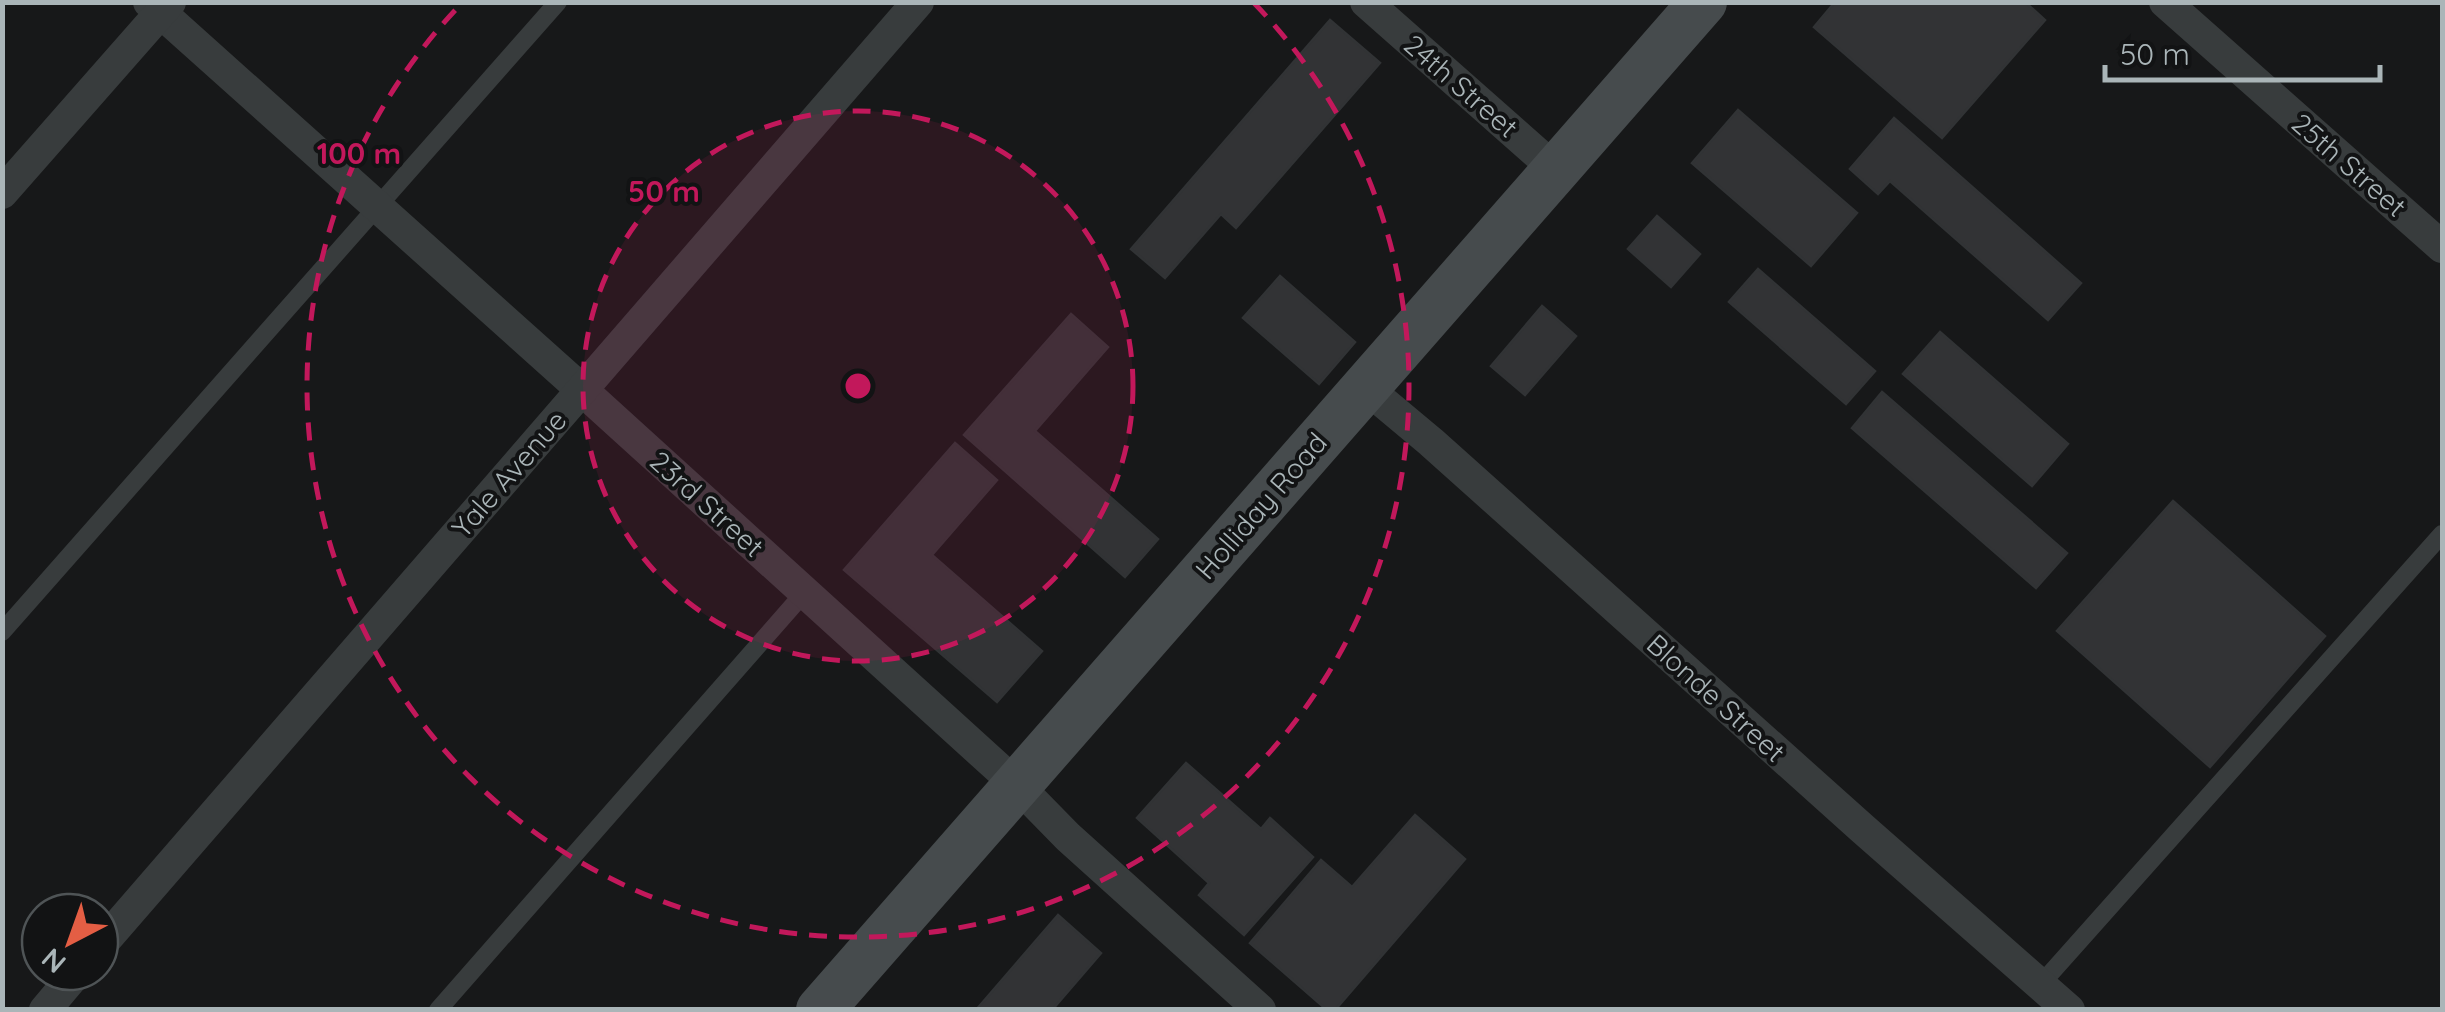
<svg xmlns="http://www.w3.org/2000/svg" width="2445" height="1012" font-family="Quicksand,sans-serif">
<rect width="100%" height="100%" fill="#171819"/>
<!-- building -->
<g fill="#323335" stroke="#313335" stroke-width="2.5">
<polygon points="1835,2 2025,2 2045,20 1942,138 1814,27"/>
<polygon points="1330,20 1380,63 1236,228 1221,214 1165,278 1131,249"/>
<polygon points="1738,110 1857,213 1811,266 1692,163"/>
<polygon points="1894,118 2081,283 2048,320 1890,181 1878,194 1850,169"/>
<polygon points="1657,216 1700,254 1671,287 1628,249"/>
<polygon points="1758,269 1875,371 1846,404 1729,302"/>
<polygon points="1280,276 1355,342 1319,384 1243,318"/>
<polygon points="1542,306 1576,336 1525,395 1491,366"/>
<polygon points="1071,314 1108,347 1035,431 1158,539 1125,577 964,435"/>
<polygon points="1940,332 2068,444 2032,486 1903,374"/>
<polygon points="1882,392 2067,553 2036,588 1852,428"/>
<polygon points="955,443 997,480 932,555 1042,651 997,702 844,570"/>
<polygon points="2173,501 2325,636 2210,767 2057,631"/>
<polygon points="1186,763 1261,829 1270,818 1313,857 1244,935 1199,895 1209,883 1137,818"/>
<polygon points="1415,815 1465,859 1335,1010 1327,1010 1250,943 1321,860 1352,887"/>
<polygon points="1058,915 1101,953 1052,1010 976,1010"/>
</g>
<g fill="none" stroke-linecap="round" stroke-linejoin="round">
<!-- lane -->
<g stroke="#383c3d" stroke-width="18">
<polyline points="2,632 558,2"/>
<polyline points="2041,984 2442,534"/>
<polyline points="438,1010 804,593"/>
</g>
<!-- street -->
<g stroke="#383c3d" stroke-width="32">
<polyline points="149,2 582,390 1017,785 1068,837 1260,1010"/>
<polyline points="1366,2 1556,170"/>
<polyline points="2165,2 2442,247"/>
<polyline points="2,193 170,2"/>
<polyline points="1364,386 1431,442 1863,829 2069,1010"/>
<polyline points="100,946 918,2"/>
<polyline points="45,1010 77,972"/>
</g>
<!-- secondary -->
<polyline stroke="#464b4d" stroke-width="48" points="820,1010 1703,2"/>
</g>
<!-- distance rings -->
<circle cx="858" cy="386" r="275" fill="#c2185b" fill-opacity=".12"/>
<g fill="none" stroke="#c2185b" stroke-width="5" stroke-dasharray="18 12">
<circle cx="858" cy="386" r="275"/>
<path d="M1254 3A551 551 0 1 1 462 3"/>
</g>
<g text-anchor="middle" stroke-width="8" stroke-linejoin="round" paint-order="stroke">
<!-- street labels -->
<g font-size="28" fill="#aab5b8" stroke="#121314">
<text transform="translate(1461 86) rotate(41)" y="10">24th Street</text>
<text transform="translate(2349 165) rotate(41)" y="10">25th Street</text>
<text transform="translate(509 474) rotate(-49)" y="10">Yale Avenue</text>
<text transform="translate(707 504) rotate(42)" y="10">23rd Street</text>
<text transform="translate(1261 506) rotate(-49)" y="10">Holliday Road</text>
<text transform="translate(1716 698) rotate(42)" y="10">Blonde Street</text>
</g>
</g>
<circle cx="858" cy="386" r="15" fill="#c2185b" stroke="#121314" stroke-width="5"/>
<g font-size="30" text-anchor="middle" font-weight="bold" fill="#c2185b" stroke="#121314" stroke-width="8" stroke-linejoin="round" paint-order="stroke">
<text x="359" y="164">100 m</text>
<text x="664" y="202">50 m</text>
</g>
<!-- border -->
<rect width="2445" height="1012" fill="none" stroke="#aab5b8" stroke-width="10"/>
<!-- north arrow -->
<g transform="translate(70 942) rotate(221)"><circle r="48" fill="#121314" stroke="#4f5456" stroke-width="2.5"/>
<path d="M0-8L18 38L0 25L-18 38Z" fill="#e45e44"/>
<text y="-15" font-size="28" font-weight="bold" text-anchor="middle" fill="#aab5b8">N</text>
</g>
<!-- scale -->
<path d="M2105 65v15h275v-15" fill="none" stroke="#aab5b8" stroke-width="5"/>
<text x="2120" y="65" font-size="30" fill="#aab5b8" stroke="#121314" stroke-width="8" paint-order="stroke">50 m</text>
</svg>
